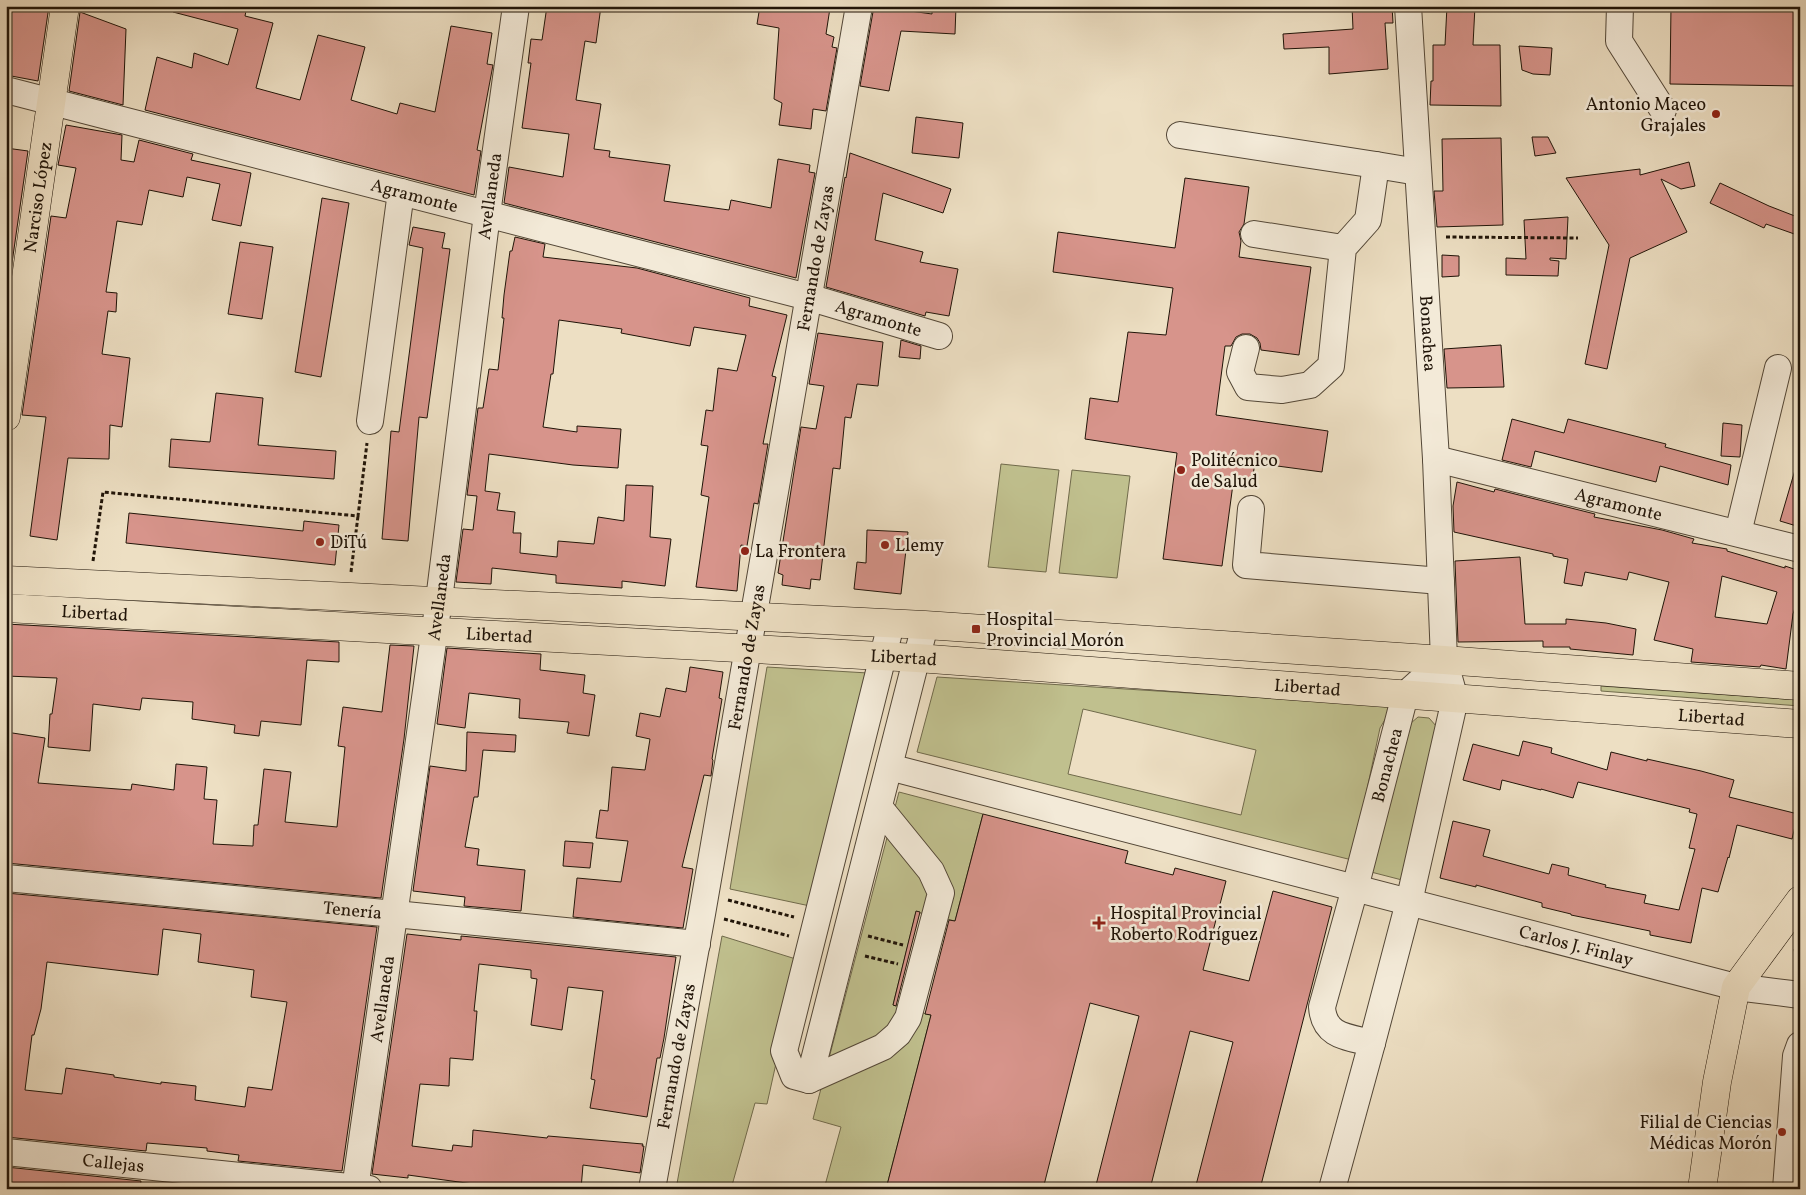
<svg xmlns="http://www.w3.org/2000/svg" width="1806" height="1195" font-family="Vollkorn,serif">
<rect width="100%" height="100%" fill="#eddfc3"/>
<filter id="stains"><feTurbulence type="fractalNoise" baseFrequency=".004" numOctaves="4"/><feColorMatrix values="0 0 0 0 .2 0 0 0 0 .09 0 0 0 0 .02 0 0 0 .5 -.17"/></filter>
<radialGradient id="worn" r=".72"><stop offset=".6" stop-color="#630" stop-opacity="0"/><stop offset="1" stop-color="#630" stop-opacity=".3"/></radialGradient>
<!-- green -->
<g fill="#c0c08e" stroke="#706a4b" fill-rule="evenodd">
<polygon points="1001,464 1059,470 1046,572 988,567"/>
<polygon points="1072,470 1130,476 1117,578 1059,573"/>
<polygon points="767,667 868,673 810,906 730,889"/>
<path d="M937,677L1393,706L1380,728L1352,860L917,752ZM1083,709L1256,750L1241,815L1068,774Z"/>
<polygon points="1601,686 1800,700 1800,706 1601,691"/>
<polygon points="1418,717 1429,718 1437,727 1402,880 1371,872 1411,723"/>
<polygon points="899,792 983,814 955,921 916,912 893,1005 931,1015 886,1189 824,1189 841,1127 813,1119"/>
<polygon points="722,936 799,960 767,1104 755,1103 731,1189 676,1189"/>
</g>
<!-- building -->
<g fill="#d7948b" stroke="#201408" fill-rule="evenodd">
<polygon points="6,6 49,6 38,81 6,75"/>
<polygon points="174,6 247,6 245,16 273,23 256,88 300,100 318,35 365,47 351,100 397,114 400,103 435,112 451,26 492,33 487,64 493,65 477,150 481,151 474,195 145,110 157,57 192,68 194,53 228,65 238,29 173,12"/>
<polygon points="547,6 601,6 596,43 585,41 576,100 601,104 594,149 610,151 609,157 670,165 664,201 729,210 731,200 771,208 778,159 810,165 809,172 815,173 796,278 504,203 509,167 563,177 569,134 522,128 531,63 528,63 531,39 542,40"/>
<polygon points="760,6 820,6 830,8 826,34 834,37 832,47 837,48 826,111 813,109 811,129 779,125 782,103 774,99 779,28 757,24"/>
<polygon points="874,6 932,14 932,6 956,6 955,34 901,31 889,91 860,86"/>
<polygon points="1352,6 1392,6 1393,23 1385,23 1388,69 1329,74 1329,47 1284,49 1283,34 1353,29"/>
<polygon points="1447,6 1475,6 1473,45 1500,45 1501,106 1430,105 1431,81 1433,81 1433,45 1445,45"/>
<polygon points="1671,6 1800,6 1800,86 1670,84"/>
<polygon points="80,12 126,29 123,105 69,91"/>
<polygon points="1519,46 1552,48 1550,75 1533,74 1522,70"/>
<polygon points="916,117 963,123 959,158 912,153"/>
<polygon points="66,125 122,135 121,160 134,162 139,140 193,154 191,160 251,173 241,226 212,220 220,184 187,177 183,197 149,190 142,225 117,221 106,292 117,293 116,312 108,311 102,354 130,358 122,427 110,425 109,459 68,458 57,540 30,536 46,417 22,415 51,216 66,218 76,168 58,165"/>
<polygon points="1532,137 1548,137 1556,153 1535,156"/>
<polygon points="1501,138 1503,225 1437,227 1434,191 1443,191 1442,139"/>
<polygon points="6,148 28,151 6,305"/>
<polygon points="850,153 951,189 943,213 883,193 875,240 923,252 920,262 958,269 949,316 926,312 925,316 826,287 845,177 846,178"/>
<polygon points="1689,162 1695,186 1681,189 1661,179 1687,232 1630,258 1607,369 1585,364 1609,245 1566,178 1640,169 1640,175"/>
<polygon points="1185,178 1249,187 1244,224 1239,232 1241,241 1239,257 1311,267 1299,355 1261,350 1260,343 1257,338 1250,334 1242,334 1236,337 1231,346 1225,346 1216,415 1328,431 1322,472 1255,463 1251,487 1233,484 1222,566 1163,559 1177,453 1085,439 1090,398 1118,402 1128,332 1166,335 1173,288 1053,272 1058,232 1175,248"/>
<polygon points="1720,183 1769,206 1800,218 1800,236 1766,224 1764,228 1710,203"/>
<polygon points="322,198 349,203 321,377 295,372"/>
<polygon points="1568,217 1566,259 1550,258 1550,260 1559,261 1558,276 1506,275 1506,258 1526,259 1524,220"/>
<polygon points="413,227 445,233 442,248 450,249 427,418 419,417 408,541 382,539 391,431 399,432 423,248 409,245"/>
<polygon points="515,237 545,244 543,257 637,268 750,298 749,306 787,315 772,376 776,377 763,444 768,444 758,504 754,503 747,546 741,545 737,591 696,587 709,497 701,495 708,446 701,445 706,410 713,411 718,368 737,371 746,335 694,327 690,346 621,333 622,329 559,320 553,374 551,374 543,427 577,432 577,426 621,429 618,468 573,465 489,454 485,491 500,493 497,510 515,512 513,533 521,533 520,553 557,557 558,541 594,544 598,517 624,521 626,485 653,486 650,537 671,539 665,586 622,581 622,588 556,583 556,575 492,568 491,584 456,582 463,529 473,530 477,496 467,495 478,408 483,408 489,369 498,370 504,318 502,318 504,295 510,251 512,251"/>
<polygon points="240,242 273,247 262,319 228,314"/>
<polygon points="1442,255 1459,256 1459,276 1442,277"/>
<polygon points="818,333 883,342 878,386 857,384 851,418 845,417 840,469 833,468 820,580 811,579 810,589 782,585 783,575 778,573 801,427 816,429 824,386 809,384"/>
<polygon points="901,340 921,346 920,359 899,357"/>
<polygon points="1501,345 1504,387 1447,388 1444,349"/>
<polygon points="216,393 263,398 258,445 336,451 334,479 169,467 171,439 210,442"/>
<polygon points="1512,419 1564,433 1568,419 1666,444 1665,447 1731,465 1728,485 1660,466 1656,482 1535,451 1531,467 1502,460"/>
<polygon points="1723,423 1742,425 1740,457 1721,456"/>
<polygon points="1795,470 1800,471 1800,527 1780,521"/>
<path d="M1457,482L1494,492L1495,489L1595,514L1594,517L1662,530L1694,539L1692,543L1727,549V551L1785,568V566L1800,571V592L1793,614L1786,669L1761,665L1760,667L1691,662L1693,649L1654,640L1669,582L1629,572L1627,580L1585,572L1582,586L1564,583L1568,559L1553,556V554L1454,532L1453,506ZM1722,576L1777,592L1767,624L1715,617Z"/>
<polygon points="129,513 303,531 304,521 339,525 335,565 126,543"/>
<polygon points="867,530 908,532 901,594 854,589 857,562 866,563"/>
<polygon points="1520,557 1525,624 1566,624 1566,619 1606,623 1636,629 1633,655 1570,649 1570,647 1543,647 1543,641 1458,642 1455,561"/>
<polygon points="6,624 339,642 339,662 307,660 301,725 261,721 259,736 234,733 235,725 192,719 193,702 142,698 140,710 93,704 90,751 48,747 50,714 52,714 57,678 6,676"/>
<polygon points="390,645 414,646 404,739 381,898 6,863 6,732 45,738 38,783 131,790 132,784 174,790 176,764 207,767 204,799 217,800 213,844 253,846 254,825 258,825 264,769 291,772 285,822 337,827 345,747 338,746 343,707 382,712"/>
<polygon points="447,648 541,654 540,670 585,675 583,693 595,695 589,736 567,733 569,722 519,718 520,699 469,693 465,728 437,724"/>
<polygon points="690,667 723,672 719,698 722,699 712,759 713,760 711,776 704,775 682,867 693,869 683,928 573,917 577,878 621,882 628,841 596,838 600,810 608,811 612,767 645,770 650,739 636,736 640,713 660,717 666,688 686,692"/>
<polygon points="467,732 516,735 515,752 483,750 478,797 474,797 465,847 479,849 477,865 525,870 521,911 464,906 465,897 413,891 430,766 466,771"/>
<polygon points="1523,741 1552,748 1551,753 1607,770 1611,752 1647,761 1647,759 1701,771 1734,780 1729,797 1798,814 1792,839 1737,825 1729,858 1728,857 1718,892 1702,888 1691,943 1650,935 1650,931 1571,915 1571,914 1542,907 1542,903 1476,885 1476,887 1440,878 1453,821 1490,830 1483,856 1549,874 1552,864 1569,868 1568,875 1606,885 1605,887 1646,895 1644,903 1679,910 1695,849 1689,848 1697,814 1689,812 1690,809 1578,782 1573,798 1541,789 1541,790 1502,780 1500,790 1463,780 1473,744 1519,756"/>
<polygon points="983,814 1128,851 1125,863 1173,875 1175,868 1226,881 1203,970 1249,981 1273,891 1332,907 1260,1189 1195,1189 1233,1042 1190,1031 1150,1189 1095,1189 1139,1016 1090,1003 1043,1189 886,1189 931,1015 925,1014 949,920 955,921"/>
<polygon points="565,841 593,843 590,868 563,866"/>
<path d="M6,893L377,927L342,1171L238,1161L239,1155L207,1151V1148L147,1143L146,1151L6,1137ZM163,929L201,934L198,962L254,970L251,997L287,1002L272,1090L248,1087L245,1107L195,1100L196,1086L161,1082V1084L114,1077V1075L66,1068L62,1094L25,1090L32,1035H34L41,1009L47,962L158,975Z"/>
<polygon points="916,911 920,912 896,1006 893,1005"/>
<polygon points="407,934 461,940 461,936 676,957 664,1038 660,1058 657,1058 647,1117 590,1108 595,1080 591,1079 603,991 568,987 562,1030 531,1025 537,979 531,978 531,970 479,964 474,1011 477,1011 473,1060 450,1058 449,1086 420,1084 412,1146 452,1151 453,1145 472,1147 473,1130 547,1138 548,1136 643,1144 642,1146 644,1146 640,1173 583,1165 581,1189 510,1189 408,1175 408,1178 372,1174"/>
<polygon points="6,1167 141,1181 140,1189 6,1189"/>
</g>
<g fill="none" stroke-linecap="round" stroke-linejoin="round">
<!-- minor casing -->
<g stroke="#534737" stroke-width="28">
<g id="minor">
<path id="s1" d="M1408,6L1436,459L1444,660L1455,699L1409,902L1372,1043C1348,1037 1324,1037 1322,1007L1355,888L1405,695L1444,660"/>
<polyline points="1620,6 1619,41 1663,110"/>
<path id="s2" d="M6,90L808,297L939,336"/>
<polyline points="1180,135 1376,165"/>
<polyline points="1254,234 1343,248"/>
<polyline points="1246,348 1240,372 1248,387 1282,390 1310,385 1331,366 1343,248 1368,220 1376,165 1418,172"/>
<polyline points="370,421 401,192"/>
<path id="s3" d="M1436,459L1800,549"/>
<polyline points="1251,509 1246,565 1441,581"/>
<polyline points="1738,533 1778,368"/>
<polyline points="891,624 784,1051 794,1076 809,1080 925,625"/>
<path id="s4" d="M889,767L1736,987L1800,995"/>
<path id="s5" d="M6,878L395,914L697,944"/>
<polyline points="809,1080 883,1047 898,1034 908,1018 941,893 931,871 879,807"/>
<path id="s6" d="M6,1152L369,1189"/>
<path id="s7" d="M355,1189L439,600L487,214L516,6"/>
<path id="s8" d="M652,1189L702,914L859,6"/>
<polyline points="1332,1189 1372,1043"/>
<polyline points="1786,1189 1796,1056 1800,1045"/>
</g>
</g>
<!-- major casing -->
<g stroke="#201408" stroke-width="29">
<g id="major">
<path id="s9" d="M6,417L65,6"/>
<polyline points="6,580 925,625 1444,660 1800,686"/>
<path id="s10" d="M6,608L917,658L1800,724"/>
<polyline points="1702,1189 1717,1082 1736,987 1800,900"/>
</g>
</g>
<!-- path -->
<g stroke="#201408" stroke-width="3" stroke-dasharray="4 2.5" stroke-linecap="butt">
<polyline points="1446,237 1578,238"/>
<polyline points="93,561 103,492 358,516 367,443"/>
<polyline points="351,572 358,516"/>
<polyline points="728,900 794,917"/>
<polyline points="724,919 789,936"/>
<polyline points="868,936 903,945"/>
<polyline points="1795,949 1797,960 1800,962"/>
<polyline points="865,956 898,964"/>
</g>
<!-- minor -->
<use href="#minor" stroke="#f3ead8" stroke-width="26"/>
<!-- major -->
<use href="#major" stroke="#eddfc3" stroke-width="28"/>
</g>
<!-- markers -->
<g fill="#8f2418" stroke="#f3ead8" stroke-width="2">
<circle cx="1716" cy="114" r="5"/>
<circle cx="1181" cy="470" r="5"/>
<circle cx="320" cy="542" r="5"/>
<circle cx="885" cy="545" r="5"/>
<circle cx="745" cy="551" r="5"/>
<rect x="971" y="624" width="10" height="10" rx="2.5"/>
<path d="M1096.5 915.5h5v5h5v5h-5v5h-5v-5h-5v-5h5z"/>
<circle cx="1782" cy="1132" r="5"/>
</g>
<g text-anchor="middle" stroke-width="5" stroke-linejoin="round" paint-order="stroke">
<!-- poi labels -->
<g font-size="18" fill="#201408" stroke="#f3ead8" text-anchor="start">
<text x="1706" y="110" text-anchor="end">Antonio Maceo<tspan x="1706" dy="21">Grajales</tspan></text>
<text x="1191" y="466">Politécnico<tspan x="1191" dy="21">de Salud</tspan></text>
<text x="330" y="548">DiTú</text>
<text x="895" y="551">Llemy</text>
<text x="755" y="557">La Frontera</text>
<text x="986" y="625">Hospital<tspan x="986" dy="21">Provincial Morón</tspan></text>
<text x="1110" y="919">Hospital Provincial<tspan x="1110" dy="21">Roberto Rodríguez</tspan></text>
<text x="1772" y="1128" text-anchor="end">Filial de Ciencias<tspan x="1772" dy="21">Médicas Morón</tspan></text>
</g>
<!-- street labels -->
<g font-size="18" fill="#201408" stroke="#f3ead8">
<text dy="6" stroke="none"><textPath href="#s2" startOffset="422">Agramonte</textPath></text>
<text dy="6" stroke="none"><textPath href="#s7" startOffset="1002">Avellaneda</textPath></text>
<text dy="6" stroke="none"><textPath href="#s9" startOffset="222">Narciso López</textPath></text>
<text dy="6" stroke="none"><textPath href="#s8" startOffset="945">Fernando de Zayas</textPath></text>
<text dy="6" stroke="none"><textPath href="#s2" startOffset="902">Agramonte</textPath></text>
<text dy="6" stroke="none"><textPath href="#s1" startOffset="328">Bonachea</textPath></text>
<text dy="6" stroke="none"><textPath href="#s3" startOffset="188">Agramonte</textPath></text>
<text dy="6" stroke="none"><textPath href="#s7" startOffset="598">Avellaneda</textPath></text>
<text dy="6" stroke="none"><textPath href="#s10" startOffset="89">Libertad</textPath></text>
<text dy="6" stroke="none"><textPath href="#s10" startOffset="494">Libertad</textPath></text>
<text dy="6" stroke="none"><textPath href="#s8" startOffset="540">Fernando de Zayas</textPath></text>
<text dy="6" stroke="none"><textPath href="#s10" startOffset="899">Libertad</textPath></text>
<text dy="6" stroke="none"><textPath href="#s10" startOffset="1304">Libertad</textPath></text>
<text dy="6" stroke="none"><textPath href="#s10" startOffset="1709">Libertad</textPath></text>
<text dy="6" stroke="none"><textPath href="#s1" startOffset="1368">Bonachea</textPath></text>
<text dy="6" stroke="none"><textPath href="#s5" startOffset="348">Tenería</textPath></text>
<text dy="6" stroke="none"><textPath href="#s4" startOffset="710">Carlos J. Finlay</textPath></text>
<text dy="6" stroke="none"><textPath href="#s7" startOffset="192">Avellaneda</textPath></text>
<text dy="6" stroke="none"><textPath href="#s8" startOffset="135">Fernando de Zayas</textPath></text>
<text dy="6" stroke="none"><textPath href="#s6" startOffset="108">Callejas</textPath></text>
</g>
</g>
<!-- margin -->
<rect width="1806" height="1195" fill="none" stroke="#eddfc3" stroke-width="25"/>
<rect x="8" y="8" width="1791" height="1180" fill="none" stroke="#201408" stroke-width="2.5"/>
<rect x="12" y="12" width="1781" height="1170" fill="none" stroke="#201408"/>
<rect width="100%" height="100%" filter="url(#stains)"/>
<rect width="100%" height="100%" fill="url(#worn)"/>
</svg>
